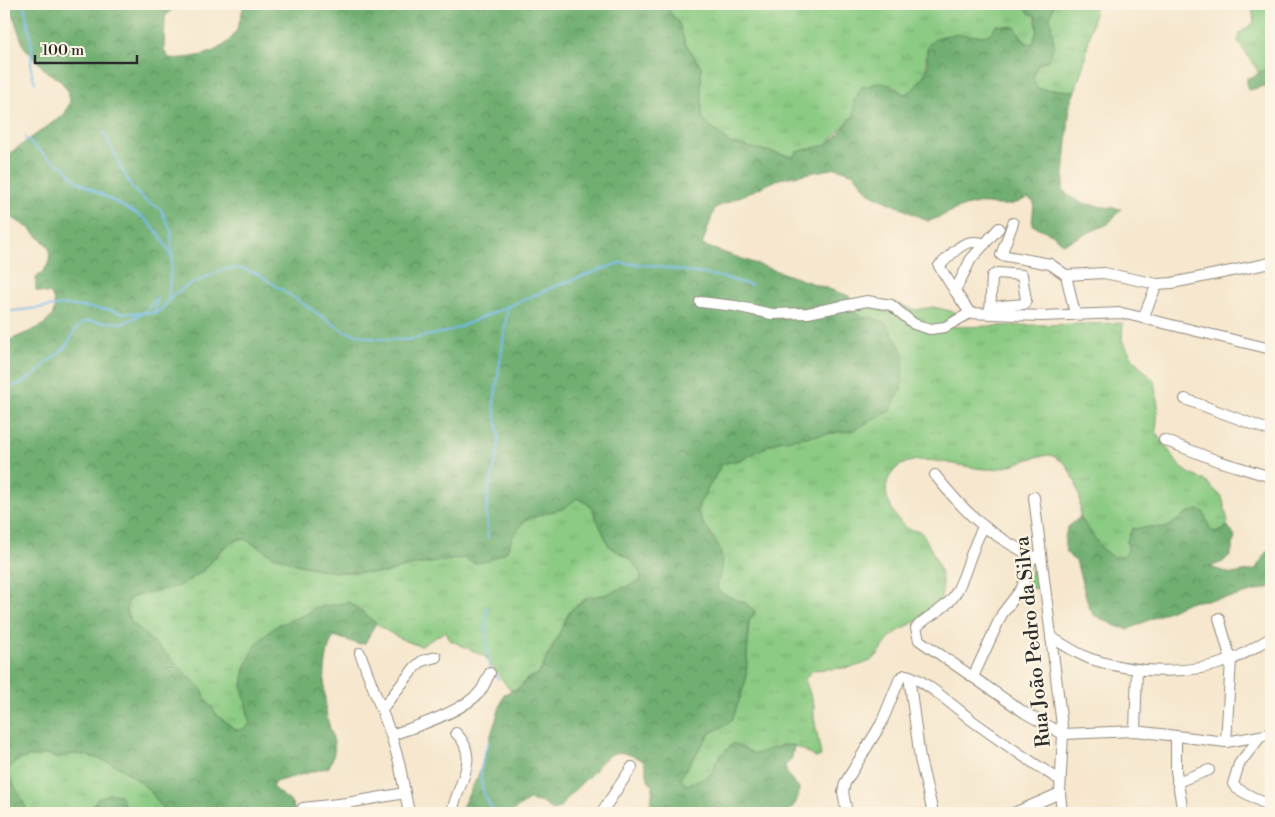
<svg xmlns="http://www.w3.org/2000/svg" width="1275" height="817" font-family="'Libre Bodoni',serif">
<defs>
<pattern id="grass-tufts" width="24" height="20" patternUnits="userSpaceOnUse" patternTransform="scale(1.25)"><rect width="24" height="20" fill="#8bcb83"/><path d="M3 7l-1-3M5 7V3M7 7l1-3M15 17l-1-3M17 17v-4M19 17l1-3" fill="none" stroke="#78ae71"/></pattern>
<pattern id="forest-crowns" width="20" height="18" patternUnits="userSpaceOnUse" patternTransform="scale(1.25)"><rect width="20" height="18" fill="#70af71"/><path d="M2 6a3 3 0 1 1 6 0M12 15a3 3 0 1 1 6 0" fill="none" stroke="#5c8f5d"/></pattern>
<pattern id="park-dots" width="8" height="8" patternUnits="userSpaceOnUse" patternTransform="scale(1.25)"><rect width="8" height="8" fill="#8bcb83"/><path d="M2 2h.1M6 6h.1" fill="none" stroke="#78ae71" stroke-width="1.8" stroke-linecap="round"/></pattern>
</defs>
<rect width="100%" height="100%" fill="#fcf5e5"/>
<filter id="ink" filterUnits="userSpaceOnUse"><feTurbulence type="fractalNoise" baseFrequency=".02" numOctaves="2"/><feDisplacementMap in="SourceGraphic" scale="10" xChannelSelector="R" yChannelSelector="G"/><feConvolveMatrix kernelMatrix="1 2 1 2 8 2 1 2 1" color-interpolation-filters="sRGB"/></filter>
<filter id="wash" filterUnits="userSpaceOnUse"><feTurbulence type="fractalNoise" baseFrequency=".0096" numOctaves="4" result="noise"/><feDisplacementMap in="SourceGraphic" scale="20" xChannelSelector="R" yChannelSelector="G"/><feGaussianBlur stdDeviation="1.12" result="paint"/><feColorMatrix in="noise" values="0 0 0 0 0 0 0 0 0 0 0 0 0 0 0 0 0 1.4 0 .05"/><feComposite in="paint" operator="in"/></filter>
<g filter="url(#wash)">
<rect width="100%" height="100%" fill="#f6e7ce"/>
<!-- grass -->
<g fill="url(#grass-tufts)" stroke="#5b7b57">
<polygon points="664,4 1024,4 1029,13 1036,16 1037,30 1033,44 1026,43 1015,27 997,25 990,34 984,36 941,36 926,58 927,70 913,91 904,94 890,84 856,103 854,115 826,145 797,152 793,157 730,143 702,119 701,67 685,43 678,23"/>
<polygon points="1054,4 1096,4 1084,63 1075,91 1037,89 1033,79 1036,66 1048,60 1050,17"/>
<path d="M1252,4H1271V66L1268,70L1258,72C1254,62 1244,52 1238,41L1240,33L1254,23Z"/>
<path d="M852,299L854,301L894,303L916,310L933,307L955,312L951,321L952,327L1123,323L1122,340L1134,360L1154,381L1158,406L1156,433L1179,465L1190,474L1203,479L1222,497L1228,522L1224,530L1216,532L1210,529L1204,513L1189,512L1166,528L1152,527L1132,529L1127,541L1128,551L1123,556L1113,558L1103,550L1080,518V498L1075,480L1065,463L1051,455C1031,455 1012,468 992,469C965,471 913,446 893,472C887,479 885,488 887,497C890,507 898,523 907,528C912,531 917,530 922,532C931,550 945,571 942,593C939,615 907,623 892,636C884,643 881,654 872,660C856,670 831,668 813,670L805,679L814,706V717L821,756L816,758C790,739 783,746 755,754L733,743L717,759L713,772L705,779L686,785L680,778L710,733L726,725L733,718L746,680L749,621L747,603L723,595L717,589L722,560L710,531L700,521L697,514L698,506L722,464L743,459L778,441L854,430L873,318H863L855,313Z"/>
<path d="M577,498L591,506L609,546L630,559L640,572L641,581L604,595L587,598L570,611L539,674L528,678L517,689L510,690L484,656L450,640L446,631L421,646C397,640 374,624 358,607L313,608L307,614L278,625L242,685L250,724L243,729L236,730L218,716L206,700L202,690L176,663L131,622L126,611L128,600L131,597C155,589 174,590 197,575C214,565 222,540 244,539L299,565L335,572L385,573L408,566L463,558L475,563L506,552L514,534L526,519L565,508Z"/>
<path d="M48,754L54,758C60,758 66,754 73,754C112,755 147,781 166,813H129L126,805L89,810L87,813H29L13,787L7,772C16,755 31,758 48,754Z"/>
</g>
<!-- forest -->
<g fill="url(#forest-crowns)" stroke="#4e6d4e">
<path d="M9,4H186L171,10L165,17L164,51L169,58C191,60 226,53 236,31C240,22 242,13 244,4H664L679,23L685,43L701,67L702,119L730,143L793,157L796,152L826,145L836,137L854,115V100L862,87C889,80 883,83 904,94C912,94 923,77 927,70C932,58 917,46 940,37C953,32 971,36 984,36L990,34L997,25L1015,27L1026,43L1033,44L1037,30L1036,16L1029,13L1024,4H1054L1050,17L1054,45L1048,60L1036,66L1033,79L1038,89L1075,91L1070,104L1063,189C1072,206 1103,206 1121,209L1108,224L1063,244L1052,234L1032,225L1034,202L1027,198C1002,212 992,200 969,205C955,208 942,218 928,221L869,193L854,174L836,168L779,179L715,208L702,245L849,296L852,299L855,313L863,318H873L886,323L904,354L901,390L890,411L854,430L778,441L743,459L722,464L698,506C696,522 717,536 721,554C723,565 719,578 717,589C730,601 742,598 756,612L749,621L746,680L733,718L726,725L710,733L680,778L686,785L705,779L713,772L717,759L733,743L755,754L782,745H794L792,758L785,766L787,774L799,788C799,799 795,806 787,813H650L653,786L649,782L644,761C616,747 612,750 592,773C585,781 576,787 570,795C564,803 562,807 553,811L543,803L529,800L510,813H463L462,807L478,776L504,694L520,688L528,678L539,674L570,611L587,598L604,595L641,581L640,572L630,559L609,546L591,506L577,498L565,508L526,519L514,534L506,552L488,561L475,563L463,558L408,566L385,573L335,572L299,565L272,555L245,539H238L220,550L206,569L177,587L137,595L128,600L126,611L131,622L176,663L202,690L206,700L218,716L236,730L243,729L250,724L242,685L245,668L254,648L263,637L278,625L307,614L313,608L349,602L376,623L365,643L358,644L334,636C322,654 323,700 328,721C333,741 339,746 329,767L275,782L272,787L292,803L296,813H166C146,780 113,757 74,754C63,754 58,761 48,754C31,758 16,755 7,772L29,813H4V343C25,331 67,325 51,294L36,291V278C48,268 51,262 49,247L29,228L4,213V157L65,114L70,101L68,91L60,80L47,72L24,47Z"/>
<polygon points="1271,66 1271,84 1250,90 1247,89 1247,78 1250,78"/>
<path d="M1199,510L1204,513L1210,529L1216,532L1224,530L1227,525L1235,536L1231,554L1223,562L1210,567L1232,574L1255,570L1266,552L1271,550V587L1233,597L1188,602L1129,629L1118,627L1094,615L1089,607L1076,561C1062,553 1064,542 1067,528L1080,517L1103,550L1114,558L1123,556L1128,551L1127,541L1132,529L1152,527L1166,528L1189,512Z"/>
<polygon points="110,794 120,795 129,813 87,813 98,798"/>
</g>
<!-- park -->
<polygon fill="url(#park-dots)" stroke="#5b7b57" points="1039,563 1039,589 1026,587 1033,564"/>
<g fill="none" stroke-linecap="round" stroke-linejoin="round">
<!-- stream -->
<g stroke="#72bbea" stroke-width="2">
<polyline points="24,4 32,46 31,70 35,83"/>
<path d="M104,132C121,162 126,196 160,208L171,230L172,257"/>
<polyline points="25,138 47,157 64,167 77,181 144,218 160,235 172,258 168,299"/>
<polyline points="4,312 64,305 111,310 120,313 155,313 161,310 174,294 187,286 224,269 238,268 258,274 344,331 375,339 407,340 450,331 556,286 619,263 647,265 721,277 751,285"/>
<polyline points="4,389 22,383 42,369 46,363 65,348 76,329 85,321 124,323 145,312 157,297 155,313"/>
<polyline points="488,538 486,515 488,493 497,456 499,437 494,404 508,306"/>
<path d="M487,607C485,615 487,662 490,669"/>
<polyline points="493,672 498,679"/>
<path d="M489,742C477,770 477,789 495,813"/>
</g>
</g>
</g>
<g filter="url(#ink)">
<g fill="none" stroke-linecap="round" stroke-linejoin="round">
<!-- minor casing -->
<g stroke="#90897c" stroke-width="12">
<g id="minor">
<polyline points="1013,223 1001,255 1050,264 1066,275 1104,273 1157,284 1172,283 1271,263"/>
<polyline points="1066,275 1075,314"/>
<path d="M955,291L939,266C954,253 963,236 985,244"/>
<polyline points="700,302 735,306 772,314 808,313 867,301 891,305 914,324 930,329 945,327 970,313 1041,316 1122,313 1271,349"/>
<polyline points="970,313 955,291 971,259 999,228"/>
<polyline points="990,314 992,276 998,273 1022,275 1026,300 1024,304 990,307"/>
<polyline points="1143,318 1157,284"/>
<polyline points="1185,399 1271,431"/>
<polyline points="1164,440 1218,461 1271,477"/>
<path d="M935,475C967,515 987,533 1032,556"/>
<polyline points="1034,497 1063,734 1060,793 1062,813"/>
<path d="M983,528C970,549 967,576 954,596C944,611 927,615 916,628L919,640L1025,713L1063,734L1135,731L1226,742L1271,734"/>
<polyline points="1219,618 1231,660 1226,742"/>
<path d="M1051,637C1064,645 1077,654 1091,659C1134,673 1188,676 1231,660C1245,654 1258,645 1271,638"/>
<polyline points="360,653 391,735 399,762 409,813"/>
<polyline points="909,676 920,759 933,813"/>
<polyline points="973,677 1002,614 1022,588 1032,556 1041,559"/>
<polyline points="382,709 415,667 422,661 436,657"/>
<polyline points="1135,731 1137,670"/>
<path d="M391,735C416,727 461,712 479,693C484,687 486,680 490,673"/>
<polyline points="1176,736 1176,771 1183,813"/>
<polyline points="1261,736 1239,764 1233,784 1236,788 1271,807"/>
<polyline points="1177,782 1209,770"/>
<polyline points="303,808 347,803 405,793"/>
<path d="M452,813C456,786 482,758 456,733"/>
<polyline points="601,813 632,767"/>
<path d="M847,813L843,792L845,783L881,724L900,678L905,675C921,676 959,711 974,722C1002,742 1031,762 1060,780"/>
<polyline points="1014,813 1060,793"/>
</g>
</g>
<!-- minor -->
<use href="#minor" stroke="#fff" stroke-width="10"/>
</g>
</g>
<g text-anchor="middle" stroke-width="4.5" stroke-linejoin="round" paint-order="stroke">
<!-- street labels -->
<g font-size="20" fill="#2b2b2b" stroke="#fcf5e5">
<text transform="translate(1032 642) rotate(-96)" y="7">Rua João Pedro da Silva</text>
</g>
</g>
<!-- margin -->
<rect width="1275" height="817" fill="none" stroke="#fcf5e5" stroke-width="20"/>
<!-- scale -->
<path d="M35 55v8h102v-8" fill="none" stroke="#2b2b2b" stroke-width="2.5"/>
<text x="42" y="55" font-size="15" fill="#2b2b2b" stroke="#fcf5e5" stroke-width="4" paint-order="stroke">100 m</text>
</svg>
